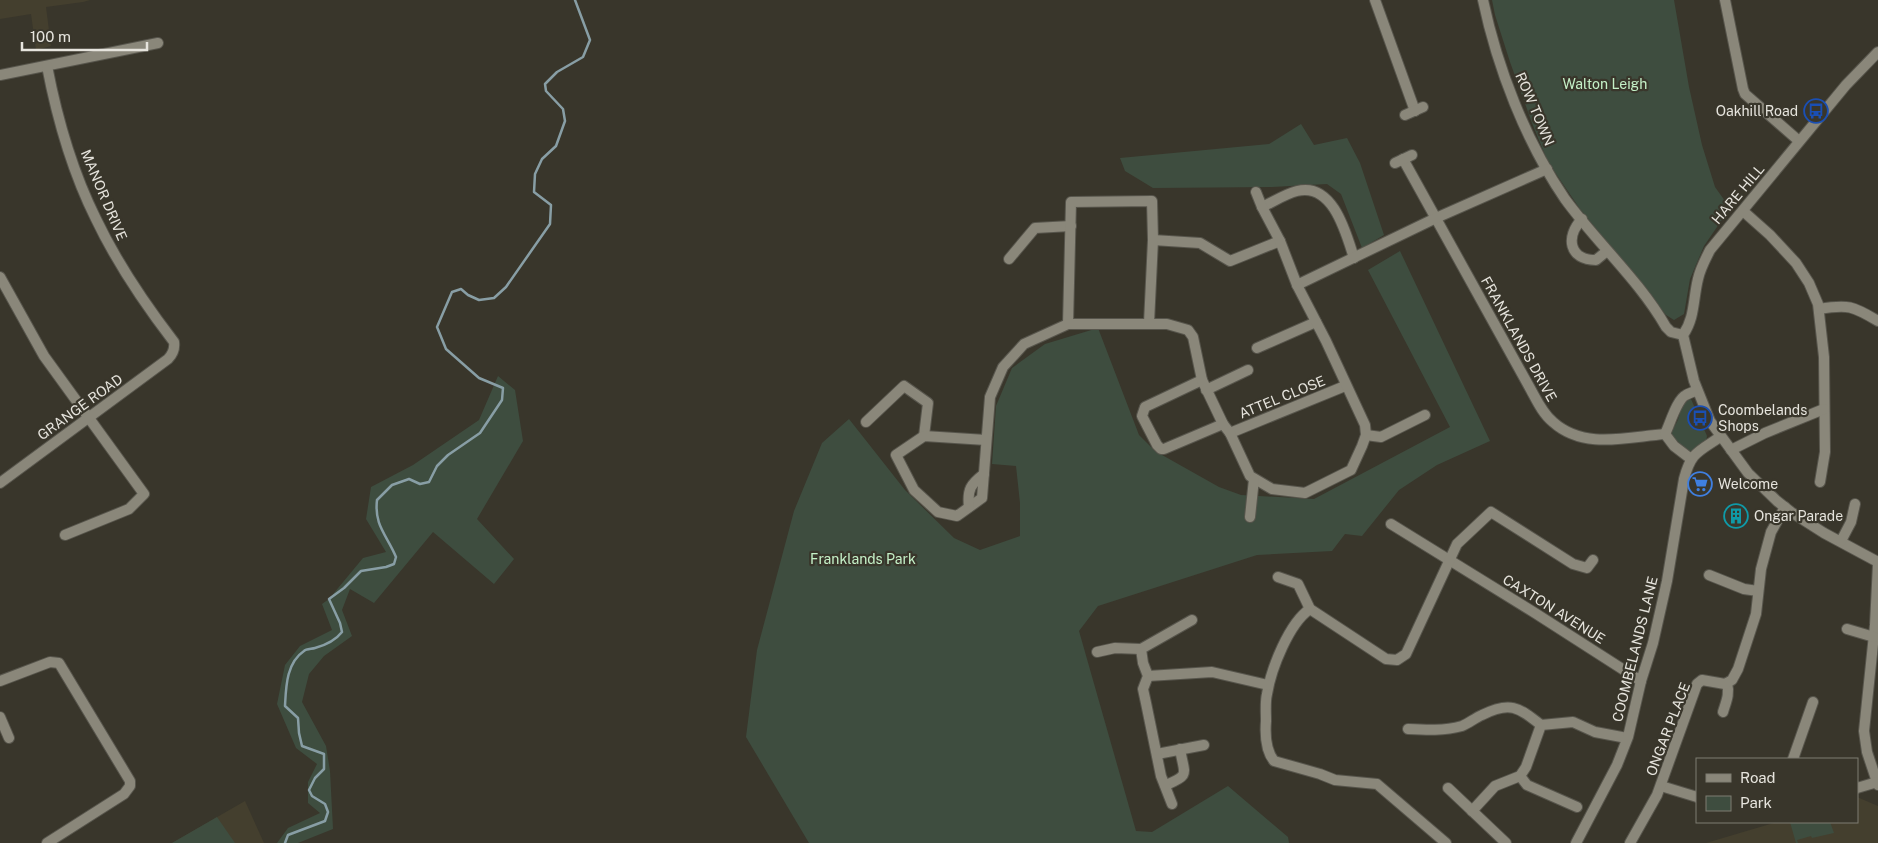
<svg xmlns="http://www.w3.org/2000/svg" width="1878" height="843" font-family="'Public Sans',sans-serif">
<rect width="100%" height="100%" fill="#39362b"/>
<!-- built -->
<g fill="#443f2e">
<polygon points="0,0 90,0 83,2 46,7 51,46 36,50 31,14 0,19"/>
<polygon points="1857,797 1878,806 1878,843 1706,843 1777,822 1857,822"/>
<polygon points="245,801 264,843 172,843"/>
</g>
<!-- green -->
<g fill="#3e4d3f">
<polygon points="1492,0 1674,0 1689,87 1702,145 1715,187 1730,208 1704,246 1690,279 1684,314 1674,320 1666,315 1580,209 1548,162 1532,123 1510,62 1495,15"/>
<polygon points="1301,124 1314,145 1347,138 1360,163 1384,235 1362,248 1341,194 1327,184 1272,187 1153,188 1125,171 1120,158 1269,144"/>
<polygon points="1400,251 1490,441 1437,465 1399,490 1362,536 1345,534 1332,551 1257,555 1098,606 1079,631 1136,831 1152,832 1228,786 1288,837 1289,843 809,843 746,737 757,650 794,511 822,443 849,419 905,490 954,538 980,550 1020,536 1020,503 1016,466 992,464 996,406 1012,368 1045,344 1098,328 1139,435 1155,451 1219,487 1241,495 1314,499 1450,427 1368,270"/>
<polygon points="498,376 515,390 523,441 477,519 514,559 494,584 433,532 374,603 350,589 342,610 352,636 324,656 309,674 302,702 326,746 330,771 333,829 298,843 277,843 288,828 320,813 308,803 308,782 317,764 296,748 277,704 285,665 300,646 332,630 322,604 329,599 363,558 386,552 366,519 371,487 413,465 479,420"/>
<path d="M1691,399L1707,436L1706,442L1697,449L1689,452L1676,444L1670,432C1672,429 1675,426 1677,422C1681,414 1680,402 1691,399Z"/>
<polygon points="217,817 235,843 172,843"/>
<polygon points="1790,822 1830,822 1834,833 1812,838 1811,836 1797,840 1798,843 1796,843"/>
</g>
<g fill="none" stroke-linecap="round" stroke-linejoin="round">
<!-- stream -->
<path stroke="#889ea5" stroke-width="2.5" d="M285,843L288,835L325,821L328,812L325,804L312,796L309,790L315,778L324,769V754L302,746L299,733L298,718L285,706C286,688 286,663 304,651C306,649 312,649 315,648C326,645 335,641 342,632L340,623L329,599L344,588L361,571L386,567L394,564L396,557C387,535 374,526 377,500L392,485L409,479L420,484L429,482L437,466L448,455L480,433L502,400L503,388L479,378L446,349L437,327L452,292L461,289L468,295L479,300L494,298L506,287L550,224L551,205L534,192L535,174L542,159L556,146L565,121L563,109L546,91L545,84L557,72L583,57L590,40L575,0"/>
<!-- minor casing -->
<g stroke="#57554c" stroke-width="12">
<g id="minor">
<polyline points="1375,0 1415,111"/>
<path d="M1483,0C1497,67 1526,142 1565,199C1597,243 1639,280 1666,327L1671,332L1683,335"/>
<polyline points="1725,0 1743,89 1745,94 1799,141"/>
<path d="M1878,52L1846,85L1710,250C1705,260 1700,269 1698,279C1693,299 1695,318 1683,335L1694,381L1710,421L1748,473L1777,501L1791,512L1824,533L1878,562"/>
<polyline points="0,75 158,43"/>
<polyline points="1405,115 1423,107"/>
<path d="M1403,159L1531,390C1537,401 1543,414 1553,422C1584,450 1627,437 1665,434"/>
<polyline points="1395,163 1412,155"/>
<path d="M1262,207C1273,202 1285,194 1297,191C1333,182 1346,233 1354,258"/>
<polyline points="1743,211 1770,235 1796,263 1809,283 1818,304 1824,357 1825,452 1820,482"/>
<path d="M1582,219C1565,237 1569,260 1596,260L1607,251"/>
<polyline points="1153,240 1200,243 1230,261 1280,241"/>
<polyline points="1009,259 1035,228 1071,226"/>
<polyline points="0,277 44,356 144,494 129,509 65,535"/>
<polyline points="1297,285 1436,218 1547,169"/>
<path d="M1819,309C1848,304 1853,306 1878,321"/>
<polyline points="1068,324 1071,202 1152,201 1153,240 1149,323"/>
<polyline points="1257,348 1316,322"/>
<polyline points="1202,380 1145,407 1142,416 1157,445 1161,449 1164,449 1223,424"/>
<polyline points="1206,390 1248,370"/>
<polyline points="866,422 904,386 928,403 924,436"/>
<polyline points="1230,433 1345,386"/>
<path d="M1665,434C1670,424 1677,399 1686,395C1689,393 1694,392 1697,390"/>
<polyline points="1665,434 1674,446 1691,459"/>
<polyline points="1366,435 1381,437 1425,415"/>
<polyline points="986,440 924,436 896,455 914,490 938,512 957,516 982,498 990,397 1003,367 1024,344 1068,324 1167,324 1188,330 1193,337 1202,380 1223,424 1230,433 1250,476 1272,489 1305,493 1351,470 1362,446 1366,435 1365,425 1326,341 1297,285 1280,241 1262,207 1256,192"/>
<polyline points="1731,450 1765,433 1824,409"/>
<path d="M0,483L168,359C173,354 175,349 174,342C144,303 117,263 96,219C72,171 57,118 47,66"/>
<path d="M969,507C967,489 971,484 984,474"/>
<polyline points="1250,517 1254,479"/>
<polyline points="1391,524 1535,613 1641,681"/>
<polyline points="1841,541 1851,522 1855,504"/>
<polyline points="1878,564 1875,625 1864,731 1867,752 1878,785"/>
<polyline points="1709,575 1744,589 1758,591"/>
<polyline points="1278,577 1298,584 1310,609 1386,659 1397,660 1406,654 1457,544 1491,512 1573,564 1587,568 1593,560"/>
<path d="M1310,609C1289,623 1271,669 1267,694C1265,702 1266,712 1266,721C1265,734 1266,751 1274,761L1320,774L1335,780L1377,784L1446,843"/>
<polyline points="1847,629 1874,637"/>
<polyline points="1097,652 1115,648 1141,649"/>
<polyline points="1148,676 1212,672 1268,685"/>
<polyline points="0,681 50,662 59,663 130,781 130,786 124,794 47,843"/>
<path d="M1723,712C1726,702 1730,694 1727,683"/>
<polyline points="0,717 9,738"/>
<path d="M1408,729C1426,730 1444,731 1462,726C1469,723 1475,718 1482,715C1510,701 1518,707 1541,725"/>
<polyline points="1157,754 1204,745"/>
<polyline points="1793,759 1813,702"/>
<polyline points="1520,776 1527,785 1577,807"/>
<path d="M1166,785C1191,775 1184,774 1180,749"/>
<polyline points="1661,786 1697,797"/>
<polyline points="1448,788 1506,843"/>
<polyline points="1857,788 1877,782"/>
<polyline points="1172,804 1161,776 1146,703 1143,689 1148,676 1143,663 1141,649 1192,620"/>
<polyline points="1472,811 1495,786 1520,776 1526,767 1541,725 1573,722 1595,732 1627,738"/>
<path d="M1576,843L1617,765L1628,737L1641,681L1653,643L1667,581L1684,479C1691,452 1698,452 1720,437"/>
<polyline points="1630,843 1657,795 1697,684 1702,680 1725,684 1732,680 1738,669 1756,614 1761,569 1771,532 1785,507"/>
</g>
</g>
<!-- minor -->
<use href="#minor" stroke="#8a877a" stroke-width="10"/>
</g>
<!-- icons -->
<defs>
<g id="bus-ring" transform="scale(1.25)"><circle r="9.5" fill="#39362b" stroke="#1a4fb4" stroke-width="1.5"/><path d="M-5-6H5V4H4V6H2V4H-2V6H-4V4H-5ZM-3.5-4V0h7V-4ZM-3.5 1.2v1.5H-2V1.2ZM2 1.2v1.5H3.5V1.2Z" fill="#1a4fb4"/></g>
<g id="supermarket-ring" transform="scale(1.25)"><circle r="9.5" fill="#39362b" stroke="#3f7fe0" stroke-width="1.5"/><path d="M-6-5.5h2.5l.6 2H6L4.5 2H-2.5L-4.4-4H-6ZM-1.5 3.2a1.3 1.3 0 1 0 .1 0ZM3 3.2a1.3 1.3 0 1 0 .1 0Z" fill="#3f7fe0"/></g>
<g id="building-ring" transform="scale(1.25)"><circle r="9.5" fill="#39362b" stroke="#0f9aa8" stroke-width="1.5"/><path d="M-4-6H4V6H1V3H-1V6H-4ZM-2.5-4.3h1.7v1.8h-1.7ZM.8-4.3h1.7v1.8H.8ZM-2.5-1h1.7V.8h-1.7ZM.8-1h1.7V.8H.8Z" fill="#0f9aa8"/></g>
</defs>
<g fill-rule="evenodd">
<use href="#bus-ring" x="1816" y="111"/>
<use href="#bus-ring" x="1700" y="418"/>
<use href="#supermarket-ring" x="1700" y="484"/>
<use href="#building-ring" x="1736" y="516"/>
</g>
<g text-anchor="middle" stroke-width="4.5" stroke-linejoin="round" paint-order="stroke">
<!-- park labels -->
<g font-size="14" fill="#c4f0c7" stroke="#39362b">
<text x="1605" y="89">Walton Leigh</text>
<text x="863" y="564">Franklands Park</text>
</g>
<!-- street labels -->
<g font-size="14" fill="#e6e4dd" stroke="#39362b">
<text transform="translate(1535 109) rotate(67)" y="5">ROW TOWN</text>
<text transform="translate(1738 194) rotate(-50)" y="5">HARE HILL</text>
<text transform="translate(104 195) rotate(67)" y="5">MANOR DRIVE</text>
<text transform="translate(1519 339) rotate(61)" y="5">FRANKLANDS DRIVE</text>
<text transform="translate(1282 397) rotate(-22)" y="5">ATTEL CLOSE</text>
<text transform="translate(80 407) rotate(-36)" y="5">GRANGE ROAD</text>
<text transform="translate(1554 609) rotate(32)" y="5">CAXTON AVENUE</text>
<text transform="translate(1635 649) rotate(-76)" y="5">COOMBELANDS LANE</text>
<text transform="translate(1668 729) rotate(-69)" y="5">ONGAR PLACE</text>
</g>
<!-- poi labels -->
<g font-size="14" fill="#e6e4dd" stroke="#39362b" text-anchor="start">
<text x="1798" y="116" text-anchor="end">Oakhill Road</text>
<text x="1718" y="415">Coombelands<tspan x="1718" dy="16">Shops</tspan></text>
<text x="1718" y="489">Welcome</text>
<text x="1754" y="521">Ongar Parade</text>
</g>
</g>
<!-- legend -->
<rect x="1696" y="758" width="162" height="65" fill="#39362b" stroke="#7e7c72"/>
<rect x="1706" y="774" width="25" height="8" fill="#8a877a" stroke="#7e7c72"/>
<text x="1740" y="783" font-size="15" fill="#e6e4dd">Road</text>
<rect x="1706" y="796" width="25" height="15" fill="#3e4d3f" stroke="#7e7c72"/>
<text x="1740" y="808" font-size="15" fill="#e6e4dd">Park</text>
<!-- scale -->
<path d="M22 42v8h125v-8" fill="none" stroke="#e6e4dd" stroke-width="2.5"/>
<text x="30" y="42" font-size="15" fill="#e6e4dd" stroke="#39362b" stroke-width="4" paint-order="stroke">100 m</text>
</svg>
